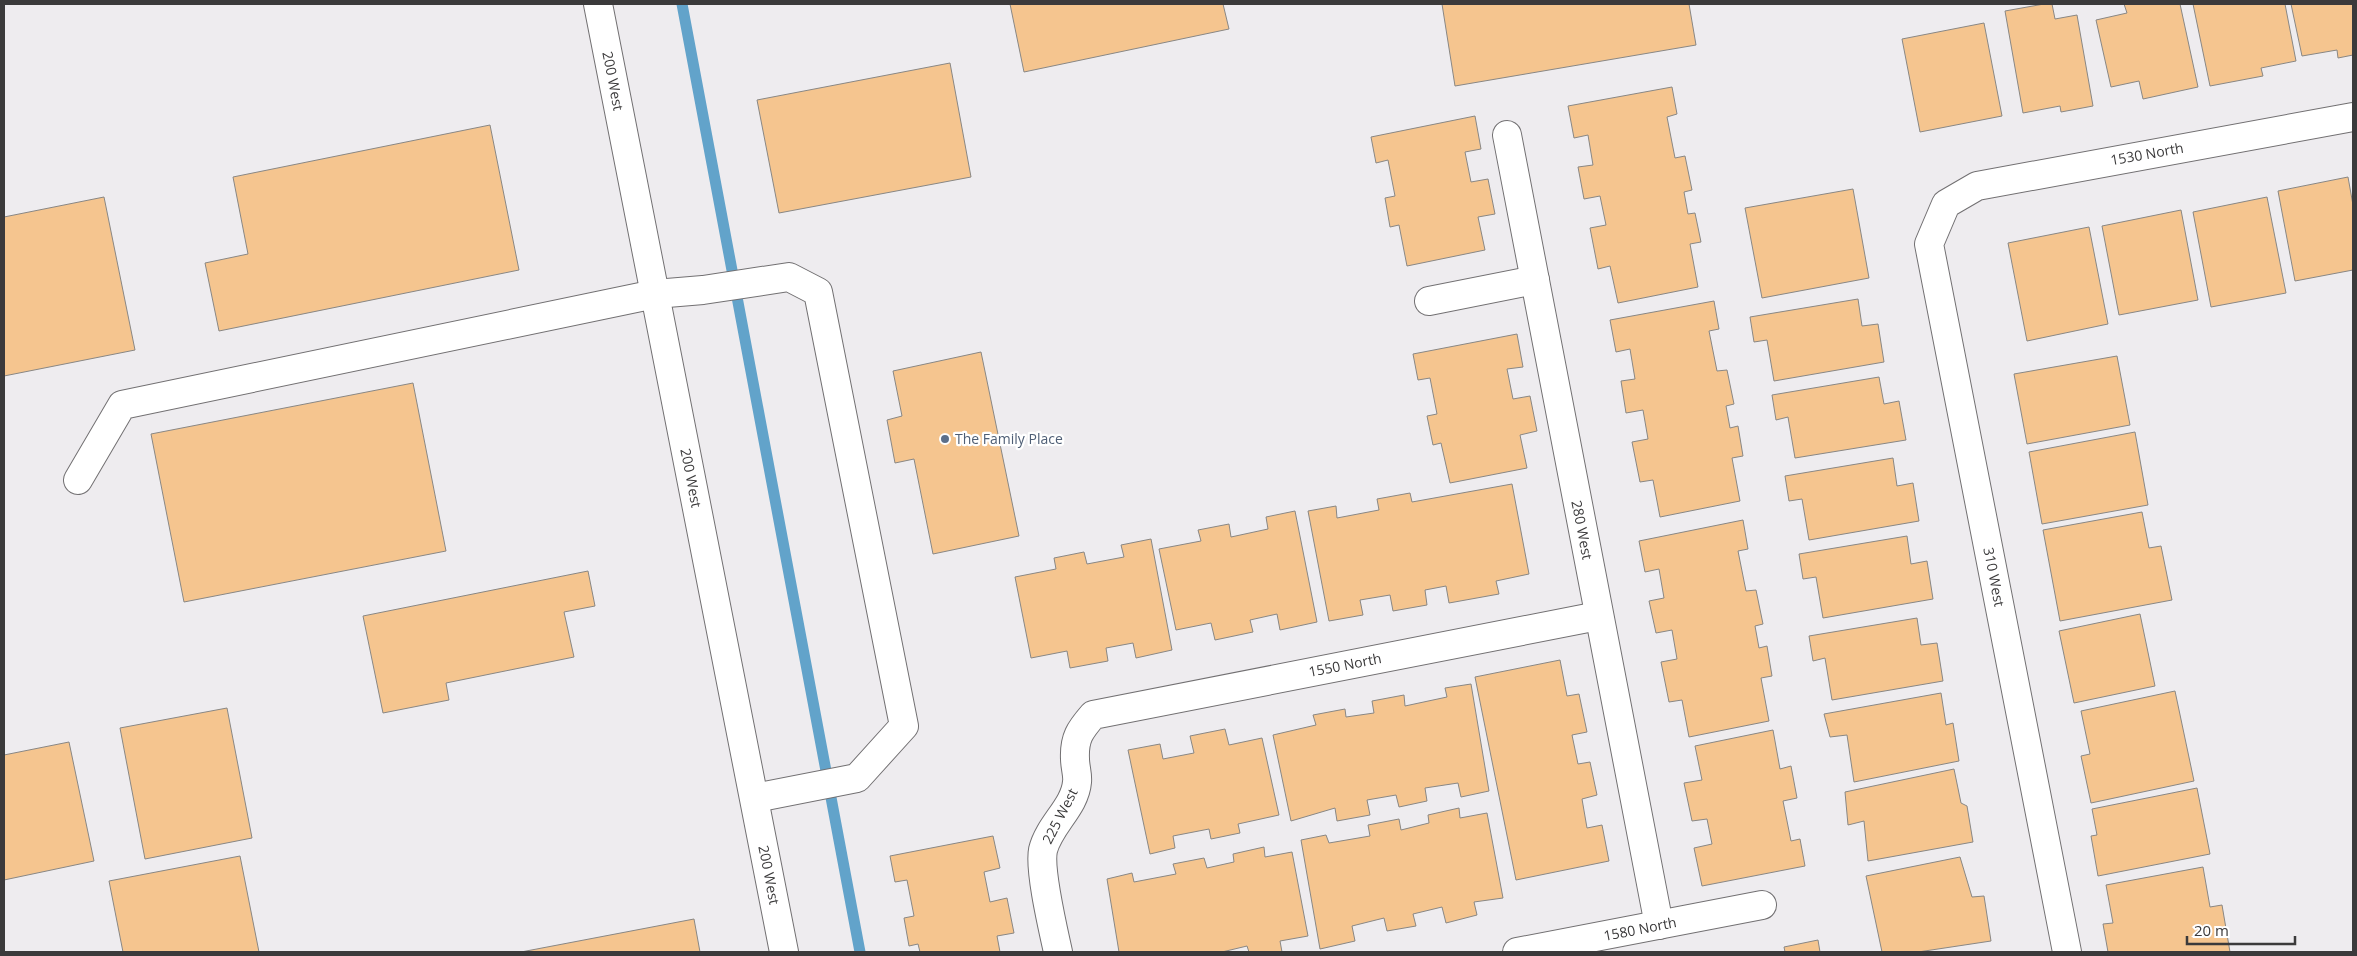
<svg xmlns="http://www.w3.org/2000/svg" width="2357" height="956" font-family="'Open Sans',sans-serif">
<rect width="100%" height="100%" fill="#eeecef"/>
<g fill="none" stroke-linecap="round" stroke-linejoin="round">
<!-- stream -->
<polyline stroke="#62a3ca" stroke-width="11" points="682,4 860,952"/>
</g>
<!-- building -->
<g fill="#f5c58f" stroke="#898784">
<polygon points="1010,4 1223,4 1229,29 1024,72"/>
<polygon points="1442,4 1689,4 1696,45 1455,86"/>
<polygon points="2044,4 2052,4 2055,19 2077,15 2093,106 2061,112 2060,106 2023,113 2005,11"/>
<polygon points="2124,4 2180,4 2198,87 2143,99 2139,81 2111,87 2096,20 2127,13"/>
<polygon points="2193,4 2285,4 2296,61 2261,68 2263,76 2210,86"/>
<polygon points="2291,4 2353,4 2353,55 2338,58 2337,50 2302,56"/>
<polygon points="1984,23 2002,116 1920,132 1902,39"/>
<polygon points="950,63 971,177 779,213 757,100"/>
<polygon points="1672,87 1677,114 1667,117 1675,158 1685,156 1692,190 1684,192 1688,214 1695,213 1701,242 1690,244 1698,287 1618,303 1610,266 1598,269 1590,228 1606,225 1600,196 1584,199 1578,167 1593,165 1588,135 1574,138 1568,106"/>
<polygon points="1475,116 1481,149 1465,152 1471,182 1488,179 1495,214 1478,217 1485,250 1407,266 1399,225 1390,227 1385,198 1395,196 1388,160 1376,163 1371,137"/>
<polygon points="490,125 519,270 219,331 205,263 248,254 233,177"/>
<polygon points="2348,177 2353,205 2353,270 2295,281 2278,191"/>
<polygon points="1853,189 1869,278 1762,298 1745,208"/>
<polygon points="104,197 135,350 4,376 4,217"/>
<polygon points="2267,197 2286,293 2211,307 2193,212"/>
<polygon points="2181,210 2198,300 2119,315 2102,226"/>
<polygon points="2089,227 2108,324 2027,341 2008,243"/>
<polygon points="1858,299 1862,326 1878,324 1884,362 1774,381 1767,340 1754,342 1750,317"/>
<polygon points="1714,301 1719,329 1709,331 1717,371 1727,370 1734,404 1726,406 1730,428 1738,426 1743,456 1732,458 1740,501 1660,517 1653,480 1640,482 1632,442 1648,439 1643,410 1626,413 1621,381 1635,379 1630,349 1616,352 1610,320"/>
<polygon points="1517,334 1523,367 1507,369 1513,399 1530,396 1537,431 1520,435 1527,468 1450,483 1441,443 1433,445 1427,416 1437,414 1430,378 1418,380 1413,354"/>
<polygon points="981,352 1019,536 933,554 914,459 895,463 887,420 902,416 893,371"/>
<polygon points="2117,356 2130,425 2027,444 2014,374"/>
<polygon points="1879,377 1884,404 1899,401 1906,440 1795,458 1788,417 1776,420 1772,395"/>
<polygon points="413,383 446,551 184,602 151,434"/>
<polygon points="2135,432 2148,505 2042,524 2029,452"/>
<polygon points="1893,458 1897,486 1913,483 1919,521 1809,540 1802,499 1789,501 1785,476"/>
<polygon points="1512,484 1529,574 1496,581 1499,594 1449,603 1446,586 1425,590 1427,605 1393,611 1390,595 1360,600 1363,615 1329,621 1308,511 1336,506 1337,518 1379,510 1377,499 1410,493 1412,502"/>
<polygon points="1295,511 1317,622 1280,630 1277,614 1250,620 1253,632 1215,640 1211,623 1176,630 1159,549 1201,541 1198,530 1229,524 1231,537 1268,529 1266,517"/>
<polygon points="2142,512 2149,548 2161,546 2172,600 2060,621 2043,530"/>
<polygon points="1743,520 1748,549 1738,551 1746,591 1756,590 1763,624 1755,626 1759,648 1767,646 1772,676 1761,678 1769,721 1689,737 1682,700 1669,702 1661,662 1677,659 1672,630 1656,633 1649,601 1664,598 1659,569 1645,572 1639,541"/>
<polygon points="1907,536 1911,564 1927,561 1933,599 1823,618 1816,577 1803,579 1799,554"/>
<polygon points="1151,539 1172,650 1136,658 1133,643 1106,648 1108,661 1070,668 1067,651 1031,658 1015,577 1056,569 1054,558 1084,552 1087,564 1124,557 1121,545"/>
<polygon points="588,571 595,606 564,612 574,657 446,683 449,700 383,713 363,616"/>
<polygon points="2140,614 2155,686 2074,703 2059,631"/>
<polygon points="1917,618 1921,645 1937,643 1943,681 1832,700 1825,658 1813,661 1809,636"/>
<polygon points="1560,660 1567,696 1579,694 1587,732 1572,735 1578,764 1590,762 1597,795 1582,799 1587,828 1602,825 1609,861 1516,880 1475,677"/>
<polygon points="1471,684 1489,791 1461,797 1458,783 1425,788 1427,801 1399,807 1396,795 1367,800 1370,815 1337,821 1335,808 1291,821 1273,735 1316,725 1313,715 1345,709 1346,717 1374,713 1372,701 1404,695 1405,706 1447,697 1445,688"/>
<polygon points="2175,691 2194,781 2091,803 2081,756 2090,754 2081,711"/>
<polygon points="1941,693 1946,725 1953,723 1959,761 1854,782 1847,735 1830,737 1824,714"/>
<polygon points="227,708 252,838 145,859 120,728"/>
<polygon points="1225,729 1229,745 1262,738 1279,815 1238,824 1240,833 1211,839 1209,829 1173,836 1175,848 1150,854 1128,750 1160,744 1163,759 1194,753 1190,736"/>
<polygon points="1773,730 1780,769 1791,766 1797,798 1783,801 1791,841 1800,839 1805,866 1702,886 1694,848 1712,844 1707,819 1692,821 1684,783 1702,780 1695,746"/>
<polygon points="69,742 94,861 4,880 4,755"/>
<polygon points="1954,769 1961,803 1967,806 1973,842 1868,861 1864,821 1848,825 1845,792"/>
<polygon points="2197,788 2210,854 2098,876 2091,836 2097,835 2092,809"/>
<polygon points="1459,808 1460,818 1487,813 1503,898 1474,902 1477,915 1446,923 1442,907 1413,914 1416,926 1387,931 1384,918 1352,926 1355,941 1320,949 1301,840 1326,835 1329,843 1370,836 1368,825 1399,819 1401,830 1429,823 1428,815"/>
<polygon points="993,836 1000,868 984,872 990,902 1007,898 1014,933 997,936 1000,952 920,952 918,944 909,946 904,918 914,916 907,880 895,882 890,856"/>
<polygon points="1264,847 1265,857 1292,852 1308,936 1280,941 1282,952 1249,952 1247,946 1222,952 1119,952 1107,879 1132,873 1134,882 1176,874 1173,864 1204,858 1207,868 1234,862 1233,854"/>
<polygon points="240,856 259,952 123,952 109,881"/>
<polygon points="1960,857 1972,897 1984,896 1991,941 1918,952 1882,952 1866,876"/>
<polygon points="2203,867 2210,907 2222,905 2230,952 2108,952 2103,924 2113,923 2106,885"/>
<polygon points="694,919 700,952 521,952"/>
<polygon points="1818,940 1820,952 1785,952 1784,947"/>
</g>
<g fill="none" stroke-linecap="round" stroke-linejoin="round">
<!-- minor casing -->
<g stroke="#727072" stroke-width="30">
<g id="minor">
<polyline points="598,4 784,952"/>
<polyline points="1507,135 1659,925"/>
<polyline points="1429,301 1535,280"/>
<polyline points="78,480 122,405 655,294 703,290 789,277 818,292 904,726 857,778 755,798"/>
<path d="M1058,952C1053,929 1039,870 1043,850C1049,825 1075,807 1077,782C1078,775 1075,767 1075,759C1074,738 1080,730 1093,715L1598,616"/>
<polyline points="1517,952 1762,905"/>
<polyline points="2067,952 1929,244 1946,204 1977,186 2353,117"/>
</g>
</g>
<!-- minor -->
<use href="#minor" stroke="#fff" stroke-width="28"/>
</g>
<!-- markers -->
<circle fill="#5c6f8a" stroke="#fff" stroke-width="2" cx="945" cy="439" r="5"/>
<g text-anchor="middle" stroke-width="4.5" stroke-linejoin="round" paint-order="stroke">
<!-- street labels -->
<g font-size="14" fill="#3b3a3b" stroke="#fff">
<text transform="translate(613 81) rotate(79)" y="5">200 West</text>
<text transform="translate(2147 154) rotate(-10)" y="5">1530 North</text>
<text transform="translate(691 478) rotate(79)" y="5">200 West</text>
<text transform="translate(1582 530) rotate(79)" y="5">280 West</text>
<text transform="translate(1994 577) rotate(79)" y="5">310 West</text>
<text transform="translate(1345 665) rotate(-11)" y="5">1550 North</text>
<text transform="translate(1060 816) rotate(-63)" y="5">225 West</text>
<text transform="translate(769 875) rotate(79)" y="5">200 West</text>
<text transform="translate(1640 929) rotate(-11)" y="5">1580 North</text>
</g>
<!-- service labels -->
<g font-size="14" fill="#4e5e75" stroke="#fff" text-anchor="start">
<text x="955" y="444">The Family Place</text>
</g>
</g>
<!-- border -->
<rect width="2357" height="956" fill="none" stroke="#3b3a3b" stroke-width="10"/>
<!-- scale -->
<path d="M2187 936v8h108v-8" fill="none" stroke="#3b3a3b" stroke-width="2.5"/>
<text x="2194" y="936" font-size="15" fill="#3b3a3b" stroke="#ffffff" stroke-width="4" paint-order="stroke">20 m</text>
</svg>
